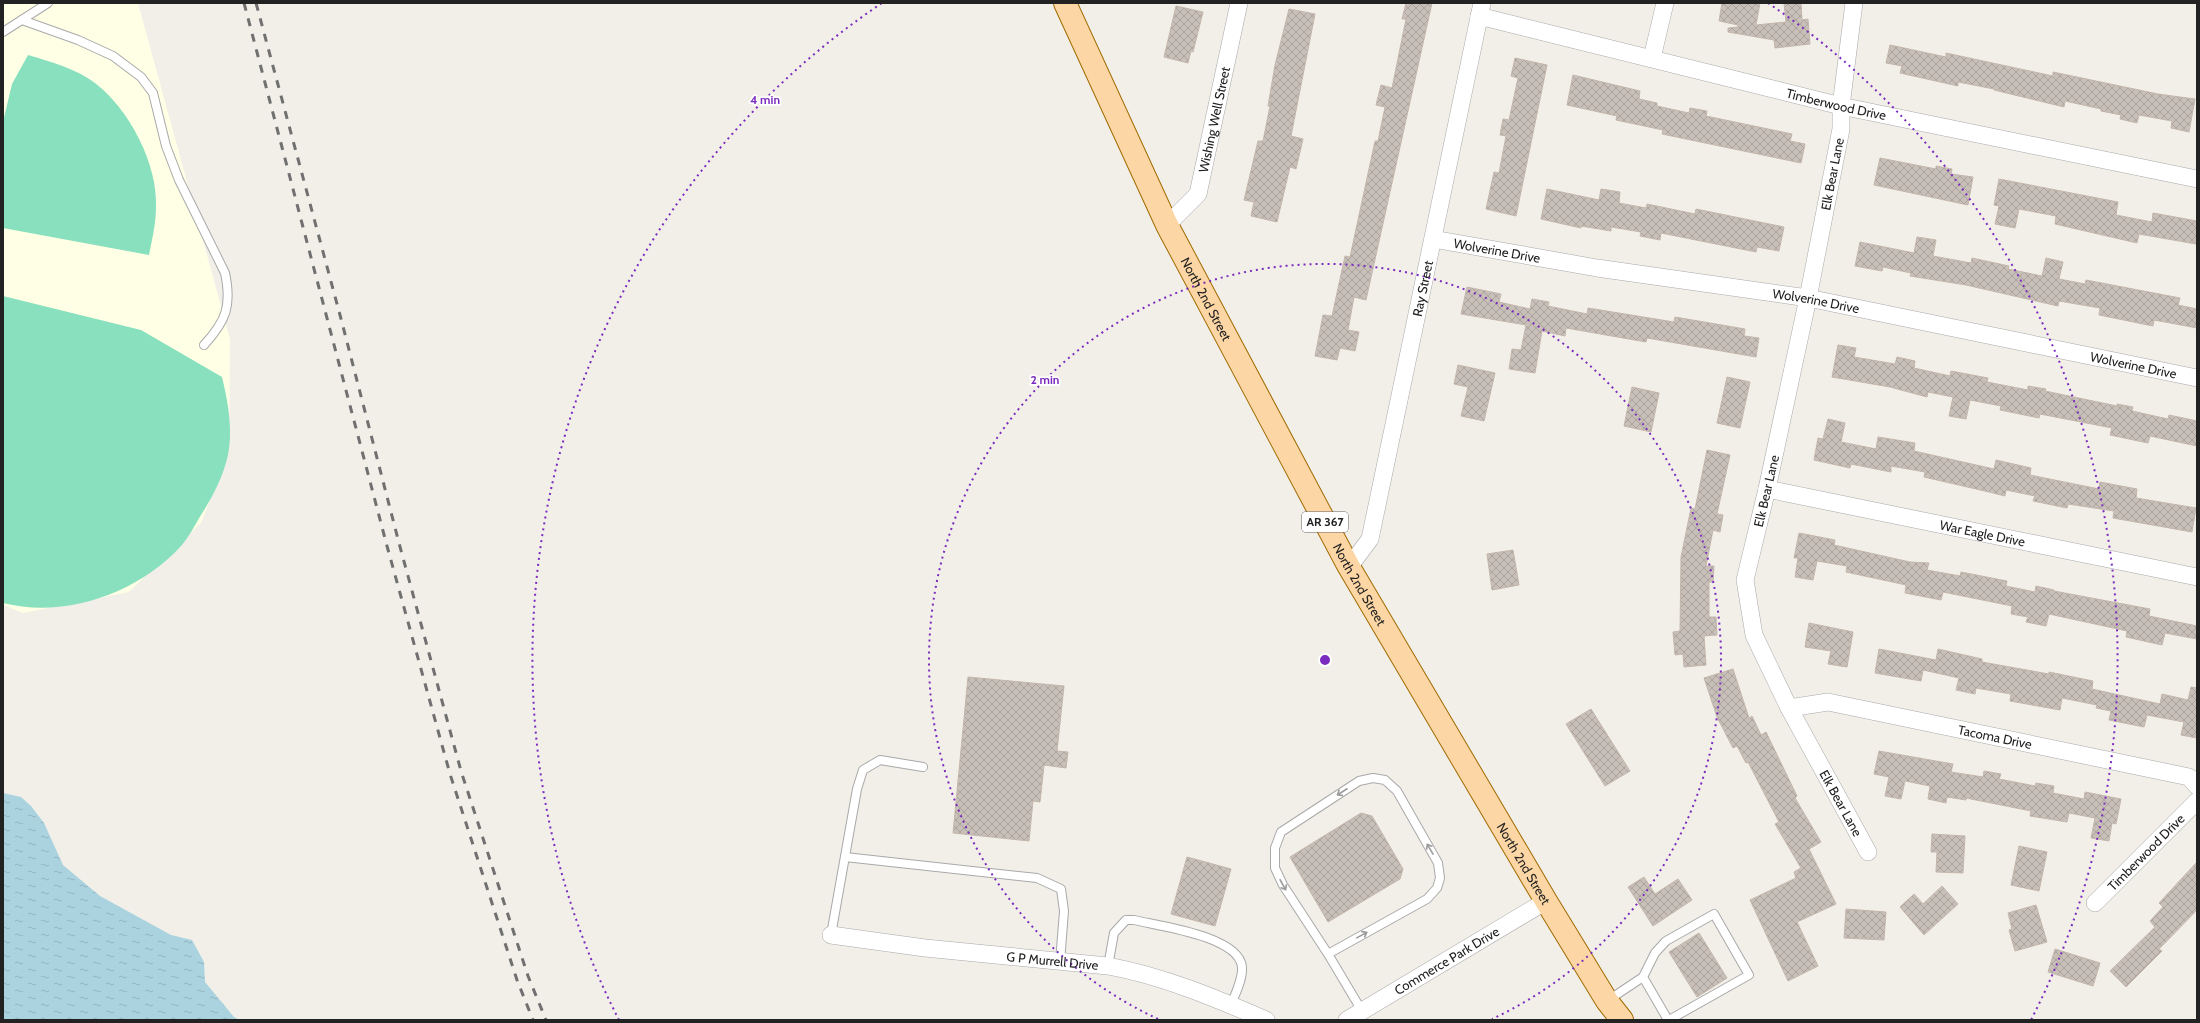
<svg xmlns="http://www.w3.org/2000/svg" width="2200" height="1023" font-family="Cabin,sans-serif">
<defs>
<pattern id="water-ripples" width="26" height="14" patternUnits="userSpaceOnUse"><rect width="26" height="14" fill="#aad3df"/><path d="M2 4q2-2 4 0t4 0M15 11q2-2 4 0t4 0" fill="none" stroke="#92b5bf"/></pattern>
<pattern id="building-cross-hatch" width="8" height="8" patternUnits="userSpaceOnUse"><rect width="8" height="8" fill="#c7bfb8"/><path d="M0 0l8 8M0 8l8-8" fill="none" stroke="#aba49e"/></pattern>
</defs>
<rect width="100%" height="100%" fill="#f2efe9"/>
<!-- education -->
<polygon fill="#ffffe5" points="3,3 138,3 230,339 229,452 201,523 129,592 23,613 3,605"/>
<!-- pitch -->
<g fill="#88e0be">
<path d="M28,55C51,62 75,68 95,83C129,109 158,164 156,207C156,223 152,240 149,255L3,228V122L12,84Z"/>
<path d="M3,296L141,330L222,377C228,402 233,429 228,455C223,477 213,496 201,515C195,525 189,537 181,546C138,593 66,619 3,603Z"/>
</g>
<!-- water -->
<polygon fill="url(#water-ripples)" points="3,793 21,797 31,806 44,823 63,865 100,896 171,935 192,940 204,962 205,982 234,1017 240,1020 3,1020"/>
<!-- building -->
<g fill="url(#building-cross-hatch)" stroke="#c4b6ab">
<polygon points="1406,3 1432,3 1366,300 1354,297 1348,330 1359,332 1355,351 1340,348 1337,360 1315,356 1323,315 1332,316 1345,256 1350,257 1375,141 1378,141 1385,107 1376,105 1381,85 1392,88 1406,19 1402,19"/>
<polygon points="1722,3 1760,3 1756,25 1786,22 1784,3 1801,3 1802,20 1808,19 1810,44 1775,48 1774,40 1728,32 1728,28 1738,27 1738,25 1719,21"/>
<polygon points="1176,6 1203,12 1193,52 1191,51 1188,63 1164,57"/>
<polygon points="1289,9 1315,14 1291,136 1303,139 1296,169 1290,167 1277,222 1251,216 1254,202 1244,200 1258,141 1263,141 1270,106 1268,106 1275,65"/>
<polygon points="1890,45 1946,57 1946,53 2053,76 2053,72 2158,94 2195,99 2189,132 2171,128 2172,121 2139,115 2137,123 2120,119 2121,115 2101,111 2101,109 2065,101 2064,107 1994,90 1994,89 1958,82 1958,86 1900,73 1902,66 1886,63"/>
<polygon points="1515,58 1547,65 1516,216 1486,209 1494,172 1499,173 1506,136 1500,135 1503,119 1509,120 1518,78 1511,76"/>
<polygon points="1573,75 1640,91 1639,99 1657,103 1657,106 1689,113 1690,108 1707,111 1706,116 1792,134 1790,141 1805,144 1801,163 1662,134 1663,130 1616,120 1617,116 1567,105"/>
<polygon points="1880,158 1936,169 1936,166 1952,169 1951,174 1973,177 1968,205 1874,185"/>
<polygon points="1999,179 2118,202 2116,215 2152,222 2153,213 2197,221 2196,244 2139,234 2137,243 2055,224 2056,216 2019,209 2015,228 1995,224 1999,206 1994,205"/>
<polygon points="1547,189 1599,200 1601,189 1620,192 1619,203 1646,208 1647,204 1695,214 1696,209 1784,227 1779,251 1757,247 1756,252 1661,233 1660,240 1640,236 1641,232 1611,227 1611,231 1581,226 1581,228 1541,219"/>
<polygon points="1917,237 1936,240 1933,256 1971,263 1972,258 2009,266 2008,269 2042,276 2046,258 2063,262 2059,279 2085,284 2086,280 2180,298 2178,305 2197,309 2197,328 2154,320 2153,326 2099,315 2100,308 2059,301 2058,306 1966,285 1910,276 1911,273 1883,267 1882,271 1855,266 1860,242 1914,253"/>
<polygon points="1467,287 1501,294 1499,302 1530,309 1532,299 1549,302 1548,306 1587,314 1588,308 1674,322 1675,317 1745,329 1744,336 1759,338 1756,357 1647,338 1646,342 1566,328 1565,336 1542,331 1535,373 1509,369 1512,349 1521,350 1526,325 1461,314"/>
<polygon points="1838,345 1856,348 1854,357 1895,364 1897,357 1915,361 1914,368 1950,376 1951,371 1988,378 1987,382 2028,390 2028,386 2046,389 2045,391 2117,406 2117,404 2133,407 2132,411 2168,419 2169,415 2197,421 2197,446 2150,436 2148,443 2110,435 2112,428 2040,414 2039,418 2000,410 2001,406 1970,400 1966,419 1949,416 1953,397 1928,392 1927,397 1890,387 1832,377"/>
<polygon points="1458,365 1495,373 1484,421 1461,416 1468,387 1454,384"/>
<polygon points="1727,377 1750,382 1740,428 1717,423"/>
<polygon points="1632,387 1659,393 1651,432 1624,426"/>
<polygon points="1828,419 1845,423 1841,442 1876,449 1878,437 1915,443 1914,451 1994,469 1996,460 2031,468 2030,475 2099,489 2100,482 2137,489 2136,498 2196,508 2192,532 2113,518 2114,511 2068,504 2067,508 2033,501 2035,496 2006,490 2005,496 1989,492 1924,477 1925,472 1891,466 1891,472 1851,464 1850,468 1814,460 1818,438 1823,439"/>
<polygon points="1707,450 1730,455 1717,514 1723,515 1720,532 1713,530 1706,566 1714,566 1713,582 1709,582 1709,617 1716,617 1717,635 1704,636 1706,665 1684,667 1683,654 1675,655 1673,632 1680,631 1681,557 1691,508 1695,509"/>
<polygon points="1799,533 1835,540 1834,545 1910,562 1929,563 1927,570 1960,576 1961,572 2007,581 2006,586 2035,592 2036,586 2054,590 2054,591 2150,609 2149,616 2197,626 2197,639 2165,633 2162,645 2126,637 2127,631 2049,614 2046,626 2026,622 2028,617 2011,614 2012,606 1943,592 1941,600 1905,593 1906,585 1846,572 1847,566 1817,561 1813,580 1795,577 1798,558 1794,558"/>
<polygon points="1513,550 1519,585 1492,590 1487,554"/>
<polygon points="1809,623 1853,632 1847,667 1828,664 1831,651 1805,647"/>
<polygon points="1879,649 1936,660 1938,649 1982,659 1982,662 2049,674 2049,672 2093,681 2092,689 2160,704 2162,694 2188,700 2191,687 2197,688 2197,738 2181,735 2184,722 2147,715 2144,727 2109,720 2111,711 2096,708 2097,705 2062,698 2060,710 2010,701 2011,694 1976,688 1975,694 1956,690 1959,678 1923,670 1921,681 1875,673"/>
<polygon points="1733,669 1749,718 1752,716 1761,735 1766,732 1797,796 1795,798 1821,842 1809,849 1836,904 1797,922 1818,966 1788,981 1750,900 1796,878 1794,872 1801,868 1775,824 1779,822 1748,762 1746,763 1737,746 1733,748 1717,717 1704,678"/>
<polygon points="968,677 1064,686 1057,751 1068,752 1066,768 1044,765 1040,802 1033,801 1029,841 953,833"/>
<polygon points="1591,709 1630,771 1605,786 1566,724"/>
<polygon points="1879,751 1953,764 1951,772 1983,777 1984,771 2001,774 1999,779 2035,786 2036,783 2054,786 2053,793 2084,799 2085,792 2121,799 2116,824 2112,823 2109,841 2091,838 2095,818 2069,813 2067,822 2030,816 2031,811 1966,798 1966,800 1947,797 1946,803 1928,799 1930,786 1905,781 1901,799 1885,796 1889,777 1874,774"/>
<polygon points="1361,813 1372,816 1403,869 1400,879 1328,922 1290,857"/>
<polygon points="1932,834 1965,836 1963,873 1936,872 1937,852 1931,852"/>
<polygon points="2019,846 2047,852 2039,891 2011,885"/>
<polygon points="1187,857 1231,869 1215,926 1171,914"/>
<polygon points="2197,862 2197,910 2159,949 2162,951 2126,987 2110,971 2155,927 2150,921 2163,907 2159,903"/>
<polygon points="1644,877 1655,894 1678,879 1692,900 1653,926 1628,887"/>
<polygon points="1942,886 1958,904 1924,935 1900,907 1914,894 1923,904"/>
<polygon points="2036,905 2047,942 2015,951 2009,930 2012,929 2008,913"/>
<polygon points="1846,909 1886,912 1884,940 1844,938"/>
<polygon points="1699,933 1727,978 1697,997 1669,952"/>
<polygon points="2055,949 2100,963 2093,986 2048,972"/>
</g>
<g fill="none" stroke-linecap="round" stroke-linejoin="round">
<!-- service casing -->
<g stroke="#a9a9a9" stroke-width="10">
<g id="service">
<path d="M22,20L78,40L113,56L141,77L153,93L166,146L179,180L225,273C232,306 226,321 204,345"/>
<polyline points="3,32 48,3"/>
<polyline points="845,857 1037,878 1061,889 1064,911 1060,962"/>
<polyline points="831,935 857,789 863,770 880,760 923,767"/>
<polyline points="1328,954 1427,899 1437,888 1440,878 1438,863 1397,791 1385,780 1373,778 1359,781 1281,832 1275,848 1275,868 1283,885 1328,954 1362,1011"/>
<path d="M1108,966L1114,933L1126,920H1134C1159,926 1239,936 1242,967C1243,979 1235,994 1231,1005"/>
<polyline points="1643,977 1668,1020"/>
<polyline points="1607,1001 1643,977 1655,953 1666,941 1714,914 1749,975 1669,1020"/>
</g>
</g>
<!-- minor casing -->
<g stroke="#a9a9a9" stroke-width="18">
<g id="minor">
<path id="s1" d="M1854,3L1841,106V129L1808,298L1767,489L1745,580L1754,635L1789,708L1868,852"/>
<path id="s2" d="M1479,16L1841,106L2197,179"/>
<polyline points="1652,58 1665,3"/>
<path id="s3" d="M1167,225L1198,194L1239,3"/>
<path id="s4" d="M1433,239L1597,268L1808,298L2197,378"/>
<path id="s5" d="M1767,489L2197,577"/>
<path id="s6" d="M1349,567L1370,539L1482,3"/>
<path id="s7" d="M1789,708L1828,702L2189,777L2197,786"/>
<path id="s8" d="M2095,903L2197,801"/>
<path id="s9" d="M831,935L925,948L1108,966C1163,976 1215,998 1266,1020"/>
<path id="s10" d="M1347,1020L1546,901"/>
</g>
</g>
<!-- primary casing -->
<g stroke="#a06b00" stroke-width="24">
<g id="primary">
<path id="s11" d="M1065,3L1167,225L1349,567L1546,901L1607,1001L1622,1020"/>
</g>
</g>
<!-- service -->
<use href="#service" stroke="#fff" stroke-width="8"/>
<!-- minor -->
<use href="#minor" stroke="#fff" stroke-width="17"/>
<!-- primary -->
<use href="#primary" stroke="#fcd6a4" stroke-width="22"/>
<!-- rail -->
<g stroke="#707070" stroke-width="3" stroke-dasharray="8 8" stroke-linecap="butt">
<polyline points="244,3 387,546 450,774 517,980 533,1020"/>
<polyline points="256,3 340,315 399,543 461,771 528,976 546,1020"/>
</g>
</g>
<!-- one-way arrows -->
<defs><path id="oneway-shaft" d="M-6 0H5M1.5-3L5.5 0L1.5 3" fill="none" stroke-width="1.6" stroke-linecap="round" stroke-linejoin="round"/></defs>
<g stroke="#9c9c9c">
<use href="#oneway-shaft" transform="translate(1342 792) rotate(147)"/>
<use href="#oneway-shaft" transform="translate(1430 849) rotate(-120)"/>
<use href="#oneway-shaft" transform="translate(1283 885) rotate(61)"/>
<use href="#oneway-shaft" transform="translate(1362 935) rotate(-29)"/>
</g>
<!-- distance rings -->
<g fill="none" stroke="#7b2cbf" stroke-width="2" stroke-dasharray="2 4">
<path d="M1158 1019A396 396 0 1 1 1492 1019"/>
<path d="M619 1020A792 792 0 0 1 882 3M1768 3A792 792 0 0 1 2031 1020"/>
</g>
<g text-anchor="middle" stroke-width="3.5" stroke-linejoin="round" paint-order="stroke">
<!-- shield labels -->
<rect fill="#fff" stroke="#646464" stroke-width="1" x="1302" y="512" width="46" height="20" rx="3"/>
<g font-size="12" font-weight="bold" fill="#222">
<text x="1325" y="526">AR 367</text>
</g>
<!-- street labels -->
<g font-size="13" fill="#222" stroke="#fff">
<text dy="5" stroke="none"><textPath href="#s2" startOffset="368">Timberwood Drive</textPath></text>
<text dy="5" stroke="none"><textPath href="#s3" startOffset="120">Wishing Well Street</textPath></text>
<text transform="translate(1832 174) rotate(-79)" y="5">Elk Bear Lane</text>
<text dy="5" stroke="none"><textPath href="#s4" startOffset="65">Wolverine Drive</textPath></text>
<text dy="5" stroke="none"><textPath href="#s6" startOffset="291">Ray Street</textPath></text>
<text dy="5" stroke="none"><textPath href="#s11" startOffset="328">North 2nd Street</textPath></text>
<text dy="5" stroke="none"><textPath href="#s4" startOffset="388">Wolverine Drive</textPath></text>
<text dy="5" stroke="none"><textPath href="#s4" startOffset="712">Wolverine Drive</textPath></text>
<text transform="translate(1766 491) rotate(-77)" y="5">Elk Bear Lane</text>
<text dy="5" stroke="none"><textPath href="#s5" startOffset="220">War Eagle Drive</textPath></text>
<text dy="5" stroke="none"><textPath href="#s11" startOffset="652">North 2nd Street</textPath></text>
<text dy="5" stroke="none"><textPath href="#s7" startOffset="210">Tacoma Drive</textPath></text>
<text dy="5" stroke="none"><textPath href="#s1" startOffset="833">Elk Bear Lane</textPath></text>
<text dy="5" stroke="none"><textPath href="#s8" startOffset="72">Timberwood Drive</textPath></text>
<text dy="5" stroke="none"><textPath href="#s11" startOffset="976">North 2nd Street</textPath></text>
<text dy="5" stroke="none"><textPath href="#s9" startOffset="223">G P Murrell Drive</textPath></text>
<text dy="5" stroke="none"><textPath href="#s10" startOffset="116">Commerce Park Drive</textPath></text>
</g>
</g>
<circle cx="1325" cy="660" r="6" fill="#7b2cbf" stroke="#fff" stroke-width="2"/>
<g font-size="12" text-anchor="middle" font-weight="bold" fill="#7b2cbf" stroke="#fff" stroke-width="3.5" stroke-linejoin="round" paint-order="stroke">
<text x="765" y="104">4 min</text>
<text x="1045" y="384">2 min</text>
</g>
<!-- border -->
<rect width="2200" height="1023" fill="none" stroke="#222222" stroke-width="8"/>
</svg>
